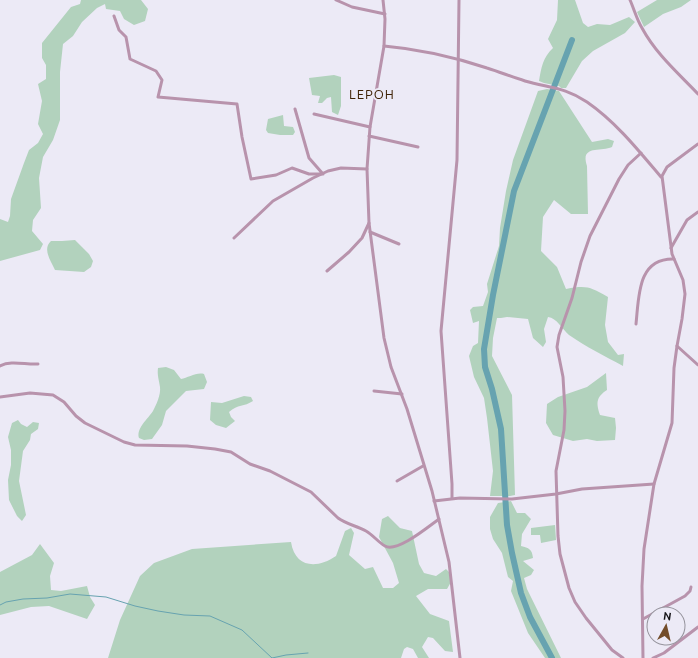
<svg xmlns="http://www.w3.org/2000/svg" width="698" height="658" font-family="Ubuntu,sans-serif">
<rect width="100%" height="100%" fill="#eceaf6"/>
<!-- green -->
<g fill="#b2d2bd">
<polygon points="81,0 141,0 148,9 145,21 134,25 124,19 120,11 106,9 105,4 97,8 82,22 73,36 63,44 60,72 60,120 53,140 43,157 39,178 41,208 33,220 32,231 43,244 40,250 0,261 0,219 8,222 10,216 11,199 24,163 29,150 38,143 43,134 38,124 42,101 38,84 46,79 46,65 42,58 42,43 71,7 80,4"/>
<path d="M558,0H575L583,23L588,27L597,24L610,25L629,17L635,22L625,33L593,51L582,61L566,88H561L559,86L544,83L539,81C541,68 543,57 553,48L548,39L557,20Z"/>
<polygon points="657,0 691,0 681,7 663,14 644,27 637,12"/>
<polygon points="334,75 341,77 341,106 338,115 332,112 331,97 327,98 322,103 318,103 320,96 312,95 309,78"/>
<path d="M547,89L559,91L592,142L608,139L614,141L612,147C600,152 580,145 587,166L588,214H571L554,200L543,217L541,251L557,267L566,289C587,285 590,287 608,297L605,325L608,342L618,355L624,354L623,366C605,356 586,347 569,335C562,329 557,318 548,317L544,329L546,342L543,347L533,338L528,319L507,317L501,318H497L493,338L492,356L512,395L515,495L510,496H490L493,471L487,418L484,398L474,377L469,356L473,346L478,343L479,321L473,323L470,310L473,307L483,306L488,292L487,284L499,246L500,228L506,191L513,160L538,91Z"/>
<polygon points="283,115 284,126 293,127 295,132 293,135 280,135 268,133 266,130 268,119"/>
<path d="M75,240L89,254L93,261L91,267L84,272L55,270C51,261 42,249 51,241H62Z"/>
<path d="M166,367L174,370L181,379C188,378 196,372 204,374L207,382L204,389L186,391L166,411L162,425L152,439L144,440L139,438C136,428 148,419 153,411C156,405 161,395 160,387C159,380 157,375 158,368Z"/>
<path d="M606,373L607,390C596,397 596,403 600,415L615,418L616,428L615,440L597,441L587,439L573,441L553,435L546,423L547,404L558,397L587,387Z"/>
<path d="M244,396L251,397L253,401C244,407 238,404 229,412L231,417L235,421L226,428L216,425L210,420L211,402L222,403Z"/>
<polygon points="18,420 21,424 27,427 33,422 39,423 38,429 31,434 30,440 23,451 19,481 26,515 22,521 17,516 9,500 8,480 11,465 11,450 8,437 12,423"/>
<path d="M511,501L517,513H525L531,519L522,534L521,546C529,548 532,549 533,558L523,561L534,570L531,575L524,578L527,589L561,658H545L528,633L511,591L513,581L508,577L502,553L493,539L490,529V517L498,503Z"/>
<path d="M388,516L400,528L412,531L419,564L424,573L436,576L446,569L450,573L451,582L447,589H428L416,596L430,614L449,621L453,652L445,651L433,638L428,637L422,647L429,658H418L413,649L407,647L404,649L401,658H108L120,620L140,576L154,563L192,549L291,542C295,568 317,569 336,556L345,531L351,528L354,533L349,555L365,569L373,567L383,588H393L399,583L393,563L379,537L382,519Z"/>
<polygon points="555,525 556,540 541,543 540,535 531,535 531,528"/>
<polygon points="40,544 54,563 50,576 51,590 61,591 87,586 90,597 95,605 87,619 49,606 31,607 0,615 0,572 32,555"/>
</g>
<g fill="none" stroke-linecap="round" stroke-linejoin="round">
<!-- stream -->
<g stroke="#67a3b0" stroke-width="1">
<polyline points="0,605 6,602 23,599 47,598 70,594 106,597 135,606 158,611 184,615 210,616 242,630 272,658"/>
<polyline points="272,658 286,655 308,653"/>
</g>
<!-- river -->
<polyline stroke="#67a3b0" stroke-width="6" points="552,658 530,617 521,593 512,553 507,525 501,429 492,389 485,367 484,349 493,295 514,191 572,40"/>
<!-- street -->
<g stroke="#b893ac" stroke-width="3">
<polyline points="336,0 352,7 385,14"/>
<polyline points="383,0 385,19 384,46 370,127 367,169 369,223 384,338 391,367 407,409 432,491 449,562 460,658"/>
<path d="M630,0C634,9 637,20 642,28C656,54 678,73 698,94"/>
<polyline points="114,16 119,30 126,37 130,59 156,71 162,80 158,97 237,104 242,137 251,179 276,175 292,168 309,174 323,174 309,158 295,109"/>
<path d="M384,46C419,49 454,57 487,68C500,72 512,77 525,81C549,88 565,87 587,102C616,122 639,151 661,177"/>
<polyline points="314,114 370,127"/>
<polyline points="369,136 418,147"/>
<polyline points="370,232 399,244"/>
<polyline points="234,238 273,201 313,178 328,171 341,168 367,169"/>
<polyline points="671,248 687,220 698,212"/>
<polyline points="327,271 349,252 362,238 369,223"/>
<path d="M636,324C639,297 637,258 674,259"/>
<polyline points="677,346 698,365"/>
<path d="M0,366C11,360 26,365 38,364"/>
<polyline points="374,391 402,394"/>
<path d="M0,397L30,393L53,395L64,402L76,416L85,423L124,442L135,445L187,446L215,449L231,452L250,464L270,471L311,492L338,518C346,524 357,526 366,531C373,535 378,542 385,546C397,553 429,526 439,519"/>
<polyline points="397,481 423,466"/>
<polyline points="452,498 452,484 441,331 457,160 459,0"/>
<polyline points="434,501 460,498 512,499 556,494 582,489 654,484"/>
<polyline points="643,619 685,596 690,591 691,587"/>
<polyline points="623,658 612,650 586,618 575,602 569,588 560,554 558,536 556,471 564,430 565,411 563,377 557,347 559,335 572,298 581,262 590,236 619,179 628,165 641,153"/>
<polyline points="643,658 642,586 644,549 654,484 672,423 674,368 677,346 682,319 685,294 683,280 672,254 662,176 667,167 698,144"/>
<polyline points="653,658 664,653 698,627"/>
</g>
</g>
<g text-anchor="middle" stroke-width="4" stroke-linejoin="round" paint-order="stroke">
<!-- quarter labels -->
<g font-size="13" letter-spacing="1" fill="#3e2104" stroke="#eceaf6">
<text x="372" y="99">LEPOH</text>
</g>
</g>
<!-- north arrow -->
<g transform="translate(666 626) rotate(8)"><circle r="19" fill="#eceaf6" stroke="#95939c"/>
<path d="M0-3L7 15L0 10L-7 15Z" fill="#734d2a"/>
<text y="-6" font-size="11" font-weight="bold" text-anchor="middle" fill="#121115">N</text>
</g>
</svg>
